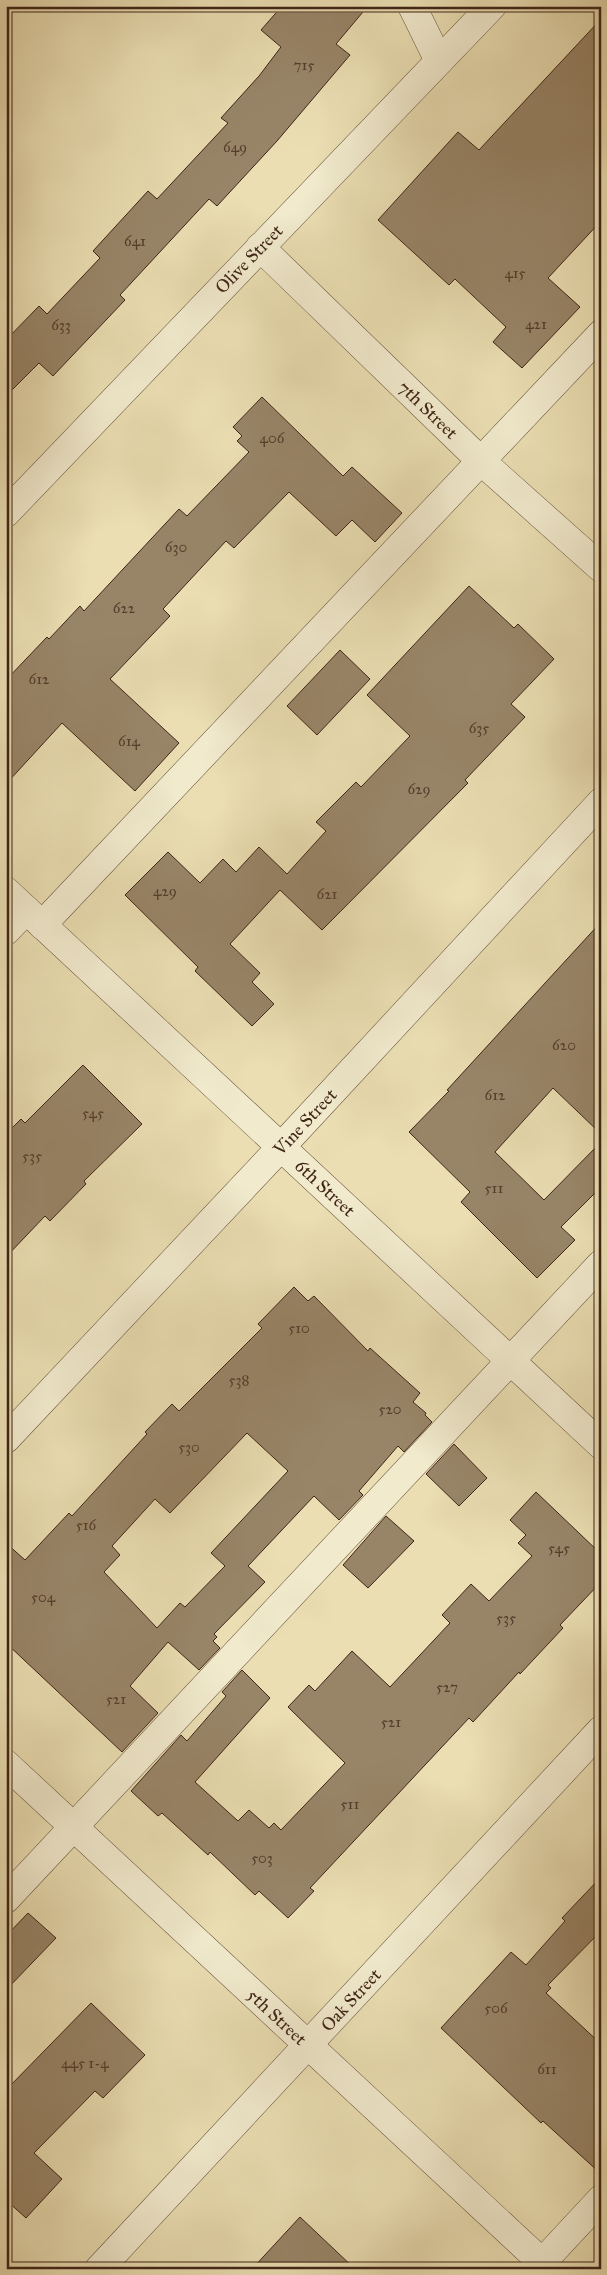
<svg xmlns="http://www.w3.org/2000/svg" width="607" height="2275" font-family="'IM FELL Great Primer',serif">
<rect width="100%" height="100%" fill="#eadeb2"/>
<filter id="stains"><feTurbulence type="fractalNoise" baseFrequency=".004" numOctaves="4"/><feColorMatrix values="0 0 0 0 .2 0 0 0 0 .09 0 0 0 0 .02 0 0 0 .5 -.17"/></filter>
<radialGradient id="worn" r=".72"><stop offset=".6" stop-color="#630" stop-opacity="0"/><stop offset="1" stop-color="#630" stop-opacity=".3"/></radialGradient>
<!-- building -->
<g fill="#988568" stroke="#3f2518" fill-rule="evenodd">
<polygon points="282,6 368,6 336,44 350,55 277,141 217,206 209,199 120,295 125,300 53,376 39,363 6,396 6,340 39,306 47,314 100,258 93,251 148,191 157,199 228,123 221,118 259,76 281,47 261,30"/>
<polygon points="601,19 601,221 548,278 580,307 522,368 493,342 506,327 455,279 449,285 378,220 458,132 479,150"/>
<polygon points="262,397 343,476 352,467 402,513 375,542 352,520 336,536 289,492 234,548 226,541 163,609 170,616 110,679 179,743 135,791 62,723 6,784 6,680 47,637 49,639 80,606 84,611 179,509 187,516 249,452 237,441 242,436 233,427"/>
<polygon points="469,586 514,628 518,624 554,659 511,704 525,717 465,780 468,783 322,930 280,890 230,944 260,973 252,982 274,1004 252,1026 195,971 198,967 125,895 168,852 200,883 223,859 236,872 259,847 287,874 326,831 316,822 356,782 361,787 410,736 367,695"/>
<polygon points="340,650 370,679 317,735 287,706"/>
<polygon points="601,922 601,1134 553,1088 495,1152 544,1200 601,1142 601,1187 561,1227 575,1240 537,1278 461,1202 470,1192 409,1132 449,1091 447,1090"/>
<polygon points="83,1065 142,1124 84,1181 86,1184 50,1221 45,1216 6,1257 6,1134 21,1119 25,1123"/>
<path d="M294,1287L308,1301L314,1296L368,1351L370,1348L420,1393L413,1402L426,1413L425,1415L432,1422L404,1452L398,1446L359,1491L363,1495L339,1520L314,1496L248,1566L265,1582L214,1634L217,1637L213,1641L220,1648L199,1670L168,1642L130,1686L158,1713L122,1752L6,1643V1543L25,1560L69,1513L72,1516L147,1434L145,1432L172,1404L179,1411L262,1328L258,1324ZM247,1433L288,1471L211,1553L225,1566L185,1607L180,1603L157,1628L104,1572L120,1555L112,1546L155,1499L170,1513Z"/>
<polygon points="454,1444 487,1478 459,1506 426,1474"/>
<polygon points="536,1492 601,1554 601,1582 560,1625 563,1628 520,1674 519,1672 473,1722 469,1718 310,1888 314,1891 288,1918 259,1891 255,1895 210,1852 208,1855 162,1813 158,1816 131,1791 181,1735 187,1741 226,1696 222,1692 242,1670 270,1698 195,1782 238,1821 249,1810 269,1828 274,1823 281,1830 345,1763 288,1707 309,1685 315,1691 352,1651 390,1687 450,1623 442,1615 471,1584 489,1601 532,1556 518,1543 526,1535 510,1520"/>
<polygon points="386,1516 414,1541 368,1588 343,1565"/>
<polygon points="601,1877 601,1931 548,1985 551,1988 546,1993 601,2044 601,2174 543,2121 541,2123 441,2028 511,1952 526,1965 565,1921 562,1918"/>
<polygon points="28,1913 56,1938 6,1990 6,1936"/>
<polygon points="91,2003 145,2055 103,2098 95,2091 34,2153 62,2179 26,2218 6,2200 6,2090"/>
<polygon points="300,2217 355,2269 252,2269"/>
</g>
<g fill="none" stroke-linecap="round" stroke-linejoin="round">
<!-- minor casing -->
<g stroke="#6a533e" stroke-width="29">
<g id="minor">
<polyline points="412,6 439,61"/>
<polyline points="260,247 481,461 601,568"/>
<polyline points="6,513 492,6"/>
<polyline points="6,891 601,1445"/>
<polyline points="42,925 601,334"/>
<polyline points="6,931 26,910"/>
<polyline points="6,1439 281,1147 601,802"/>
<polyline points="6,1764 549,2269"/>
<polyline points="6,1899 601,1264"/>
<polyline points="99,2269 601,1730"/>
<polyline points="536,2269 601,2199"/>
</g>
</g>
<!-- minor -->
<use href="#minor" stroke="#f1eacd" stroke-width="28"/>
</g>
<g text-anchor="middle" stroke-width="4" stroke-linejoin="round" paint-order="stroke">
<!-- number labels -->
<g font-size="15" fill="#553d2c">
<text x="304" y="70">715</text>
<text x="235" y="152">649</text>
<text x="135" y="246">641</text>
<text x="515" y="278">415</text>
<text x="536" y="329">421</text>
<text x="61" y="330">633</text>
<text x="272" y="443">406</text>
<text x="176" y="552">630</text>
<text x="124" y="613">622</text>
<text x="39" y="684">612</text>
<text x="479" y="733">635</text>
<text x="129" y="746">614</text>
<text x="419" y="794">629</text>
<text x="165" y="896">429</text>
<text x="327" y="899">621</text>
<text x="564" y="1050">620</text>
<text x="495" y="1100">612</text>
<text x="93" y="1118">545</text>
<text x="32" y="1161">535</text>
<text x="494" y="1193">511</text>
<text x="299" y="1333">510</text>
<text x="239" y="1385">538</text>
<text x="390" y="1414">520</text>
<text x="189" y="1452">530</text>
<text x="86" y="1530">516</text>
<text x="559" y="1553">545</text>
<text x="43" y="1602">504</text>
<text x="506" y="1623">535</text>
<text x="447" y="1692">527</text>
<text x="116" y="1704">521</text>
<text x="391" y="1727">521</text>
<text x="350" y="1809">511</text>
<text x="262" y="1863">503</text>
<text x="496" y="2013">506</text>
<text x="85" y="2068">445 1-4</text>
<text x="547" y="2074">611</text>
</g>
<!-- street labels -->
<g font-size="18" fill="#3f2518" stroke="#f1eacd">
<text transform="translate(249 259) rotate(-46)" y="6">Olive Street</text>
<text transform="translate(428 410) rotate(44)" y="6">7th Street</text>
<text transform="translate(305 1122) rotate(-47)" y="6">Vine Street</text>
<text transform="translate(325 1188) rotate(43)" y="6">6th Street</text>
<text transform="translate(351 2000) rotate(-47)" y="6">Oak Street</text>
<text transform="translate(277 2017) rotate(43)" y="6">5th Street</text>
</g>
</g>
<!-- margin -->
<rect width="607" height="2275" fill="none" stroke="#eadeb2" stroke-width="25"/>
<rect x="8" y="8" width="592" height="2260" fill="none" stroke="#3f2518" stroke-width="2.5"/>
<rect x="12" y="12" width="582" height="2250" fill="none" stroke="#3f2518"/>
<rect width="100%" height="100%" filter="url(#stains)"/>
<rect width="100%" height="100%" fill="url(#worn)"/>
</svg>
